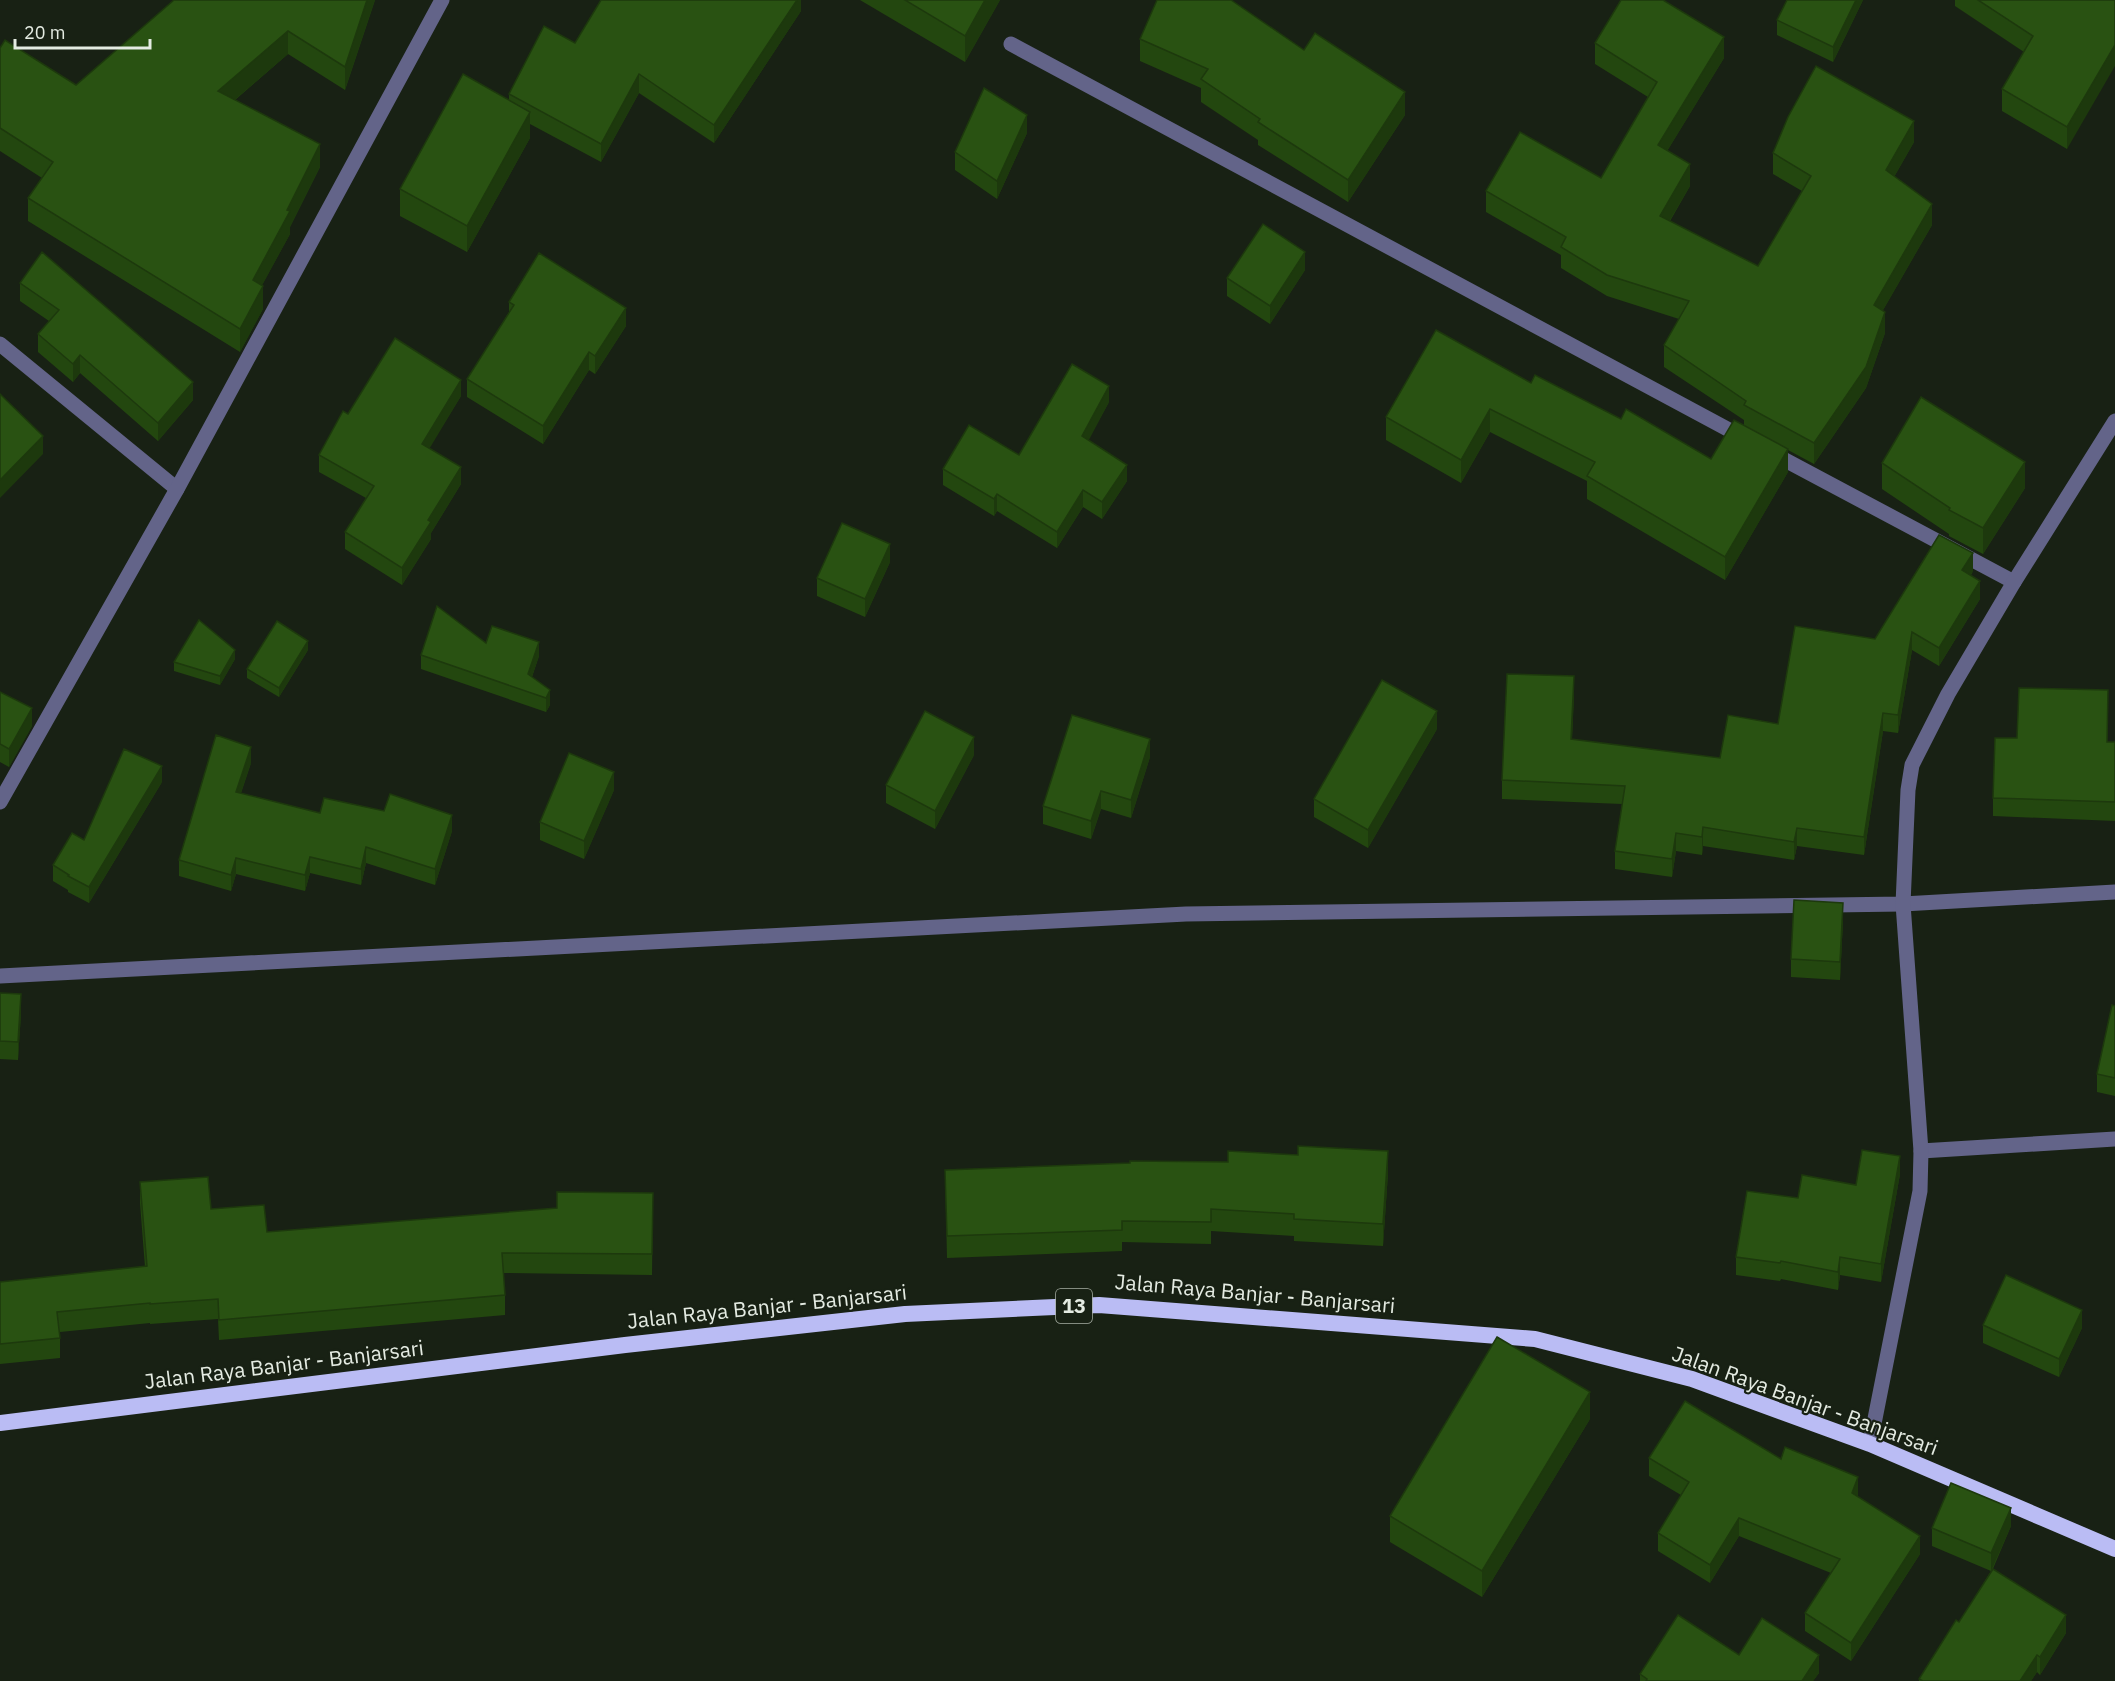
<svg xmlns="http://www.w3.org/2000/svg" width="2115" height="1681" font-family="'IBM Plex Sans',sans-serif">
<rect width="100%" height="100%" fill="#182114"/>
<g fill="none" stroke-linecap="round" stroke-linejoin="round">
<!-- minor -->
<g stroke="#636489" stroke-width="15">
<polyline points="1011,44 1746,439"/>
<polyline points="0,344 177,489"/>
<polyline points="1772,453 2014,582"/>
<polyline points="0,802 177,489 442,0"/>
<polyline points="0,976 1186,914 1903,904 2115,892"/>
<polyline points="1921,1151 2115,1139"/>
<polyline points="1870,1444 1920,1191 1921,1151 1903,904 1908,790 1912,765 1948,694 2014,582 2115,421"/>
</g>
<!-- trunk -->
<polyline stroke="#babcf4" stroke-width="16" points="0,1423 625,1345 905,1314 1099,1305 1535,1339 1692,1379 1870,1444 2115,1549"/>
</g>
<!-- wall -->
<g fill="#23470f">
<polygon points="375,0 345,90 288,54 235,100 320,167 290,227 290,234 262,285 263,309 240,352 28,221 28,198 42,178 0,151 0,48 76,85"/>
<polygon points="801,0 801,11 714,143 639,93 601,162 530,124 530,138 467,252 400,216 400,189 509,100 509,94 575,43"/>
<polygon points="860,0 1000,0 965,62"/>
<polygon points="1863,0 1833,62 1777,35 1777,20"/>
<polygon points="1955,0 2115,0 2067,149 2002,111 2002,89 2024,52 1955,6"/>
<polygon points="1140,39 1304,50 1405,115 1348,202 1258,145 1258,140 1201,102 1201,88 1140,61"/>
<polygon points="1595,43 1724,58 1667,151 1690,186 1670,221 1758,266 1802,191 1773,174 1773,153 1914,142 1894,177 1932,225 1883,310 1885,333 1866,388 1814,464 1788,450 1788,472 1725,580 1587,499 1587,481 1490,432 1461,483 1386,440 1386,417 1531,383 1621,419 1711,459 1744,425 1744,420 1664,367 1664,345 1679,319 1607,296 1561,268 1561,255 1486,212 1486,191 1601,178 1648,97 1595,64"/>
<polygon points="1027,133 997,199 955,170 955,152"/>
<polygon points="1305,270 1270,324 1227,296 1227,278"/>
<polygon points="20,283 193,400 158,441 80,373 73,382 38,352 38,334 49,321 20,301"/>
<polygon points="509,302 626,326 595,374 589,370 543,444 467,397 467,379 509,312"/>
<polygon points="461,396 429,448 461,484 431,533 431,539 402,585 345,549 345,532 366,498 319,472 319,455 348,414"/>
<polygon points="1109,402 1088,440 1127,481 1102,519 1083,507 1057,548 997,511 994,516 943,485 943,469 1019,455"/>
<polygon points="1882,463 2025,488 1983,554 1949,536 1949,534 1882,489"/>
<polygon points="890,562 865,617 817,596 817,578"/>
<polygon points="1973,571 1971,575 1980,599 1939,666 1912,650 1898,733 1883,731 1864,855 1797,846 1794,860 1703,846 1702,855 1676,851 1672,877 1615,869 1615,851 1622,804 1502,799 1502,780 1574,695 1572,740 1720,758 1778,724 1875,639"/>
<polygon points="486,643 539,656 532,677 550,690 550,705 546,712 421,669 421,655"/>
<polygon points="308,650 279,697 247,678 247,669"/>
<polygon points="235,659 220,685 174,671 174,662"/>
<polygon points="0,692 32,726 9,767 0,762"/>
<polygon points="2108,709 2107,742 2115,742 2115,821 1993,816 1993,798 2017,738"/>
<polygon points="1437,729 1368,848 1314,817 1314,799"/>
<polygon points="974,755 935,829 886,803 886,785"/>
<polygon points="1150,757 1131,818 1101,809 1091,839 1043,824 1043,806"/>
<polygon points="251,763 241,793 320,813 452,831 435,885 366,863 361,885 310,873 305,891 236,874 231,891 179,876 179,860"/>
<polygon points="162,782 89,903 68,892 68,890 53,881 53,865"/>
<polygon points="614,790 584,859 540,840 540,822"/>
<polygon points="1843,921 1840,980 1791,977 1791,959"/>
<polygon points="0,993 21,1013 18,1060 0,1059"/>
<polygon points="2115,1006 2115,1096 2097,1092 2097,1074"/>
<polygon points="945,1170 1388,1173 1383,1246 1294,1241 1294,1236 1211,1231 1211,1244 1122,1242 1122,1251 947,1258"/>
<polygon points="1900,1174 1881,1282 1840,1275 1838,1290 1781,1279 1780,1281 1736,1275 1736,1257 1798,1198"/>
<polygon points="140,1182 211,1209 267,1232 557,1208 653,1193 652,1275 503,1273 505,1295 505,1315 219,1340 218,1319 150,1324 150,1323 60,1332 60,1358 0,1364 0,1282 145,1267 140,1203"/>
<polygon points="1983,1325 2082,1328 2059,1377 1983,1343"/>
<polygon points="1590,1419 1482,1597 1390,1542 1390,1516"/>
<polygon points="1649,1458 1781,1459 1858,1495 1858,1497 1920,1554 1851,1661 1805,1631 1805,1613 1831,1573 1739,1536 1710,1583 1658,1551 1658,1533 1681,1495 1649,1476"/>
<polygon points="2011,1526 1992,1571 2066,1633 2040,1675 2037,1672 2031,1681 1919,1681 1919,1679 1959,1622 1991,1571 1932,1546 1932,1528"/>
<polygon points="1739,1655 1819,1673 1813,1681 1640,1681 1640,1674"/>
</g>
<!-- shaded-wall -->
<g fill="#1d390d">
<polygon points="367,0 375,0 345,90 345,67"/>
<polygon points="797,0 801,0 801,11 714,143 714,125"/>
<polygon points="985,0 1000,0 965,62 965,36"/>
<polygon points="1856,0 1863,0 1833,62 1833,47"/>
<polygon points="288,31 288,54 218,114 218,91"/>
<polygon points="1724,37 1724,58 1658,166 1658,145"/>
<polygon points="2115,45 2115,66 2067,149 2067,127"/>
<polygon points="639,74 639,93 601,162 601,144"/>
<polygon points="1405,92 1405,115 1348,202 1348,180"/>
<polygon points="530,112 530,138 467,252 467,226"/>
<polygon points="1027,115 1027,133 997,199 997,181"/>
<polygon points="1914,121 1914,142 1886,191 1886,170"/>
<polygon points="320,144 320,167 290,227 290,234 253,302 253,280 287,210"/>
<polygon points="1690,164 1690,186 1660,237 1660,216"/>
<polygon points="1932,204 1932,225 1874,326 1874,305"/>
<polygon points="1305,252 1305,270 1270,324 1270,306"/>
<polygon points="263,286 263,309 240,352 240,329"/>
<polygon points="626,308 626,326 595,374 595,356"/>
<polygon points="1885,312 1885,333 1866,388 1814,464 1814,443"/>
<polygon points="589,352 589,370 543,444 543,426"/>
<polygon points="80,355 80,373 73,382 73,364"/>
<polygon points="461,380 461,396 422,461 422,444"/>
<polygon points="193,382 193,400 158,441 158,423"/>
<polygon points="1109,386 1109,402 1082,453 1082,436"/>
<polygon points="1490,409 1490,432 1461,483 1461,460"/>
<polygon points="43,436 43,454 0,498 0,480"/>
<polygon points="1788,449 1788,472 1725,580 1725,557"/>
<polygon points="2025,462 2025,488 1983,554 1983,528"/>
<polygon points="1127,465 1127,481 1102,519 1102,502"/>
<polygon points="461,467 461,484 431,533 431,539 402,585 402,568 428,520"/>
<polygon points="1083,490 1083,507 1057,548 1057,532"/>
<polygon points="997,494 997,511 994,516 994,499"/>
<polygon points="890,544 890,562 865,617 865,599"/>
<polygon points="1973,553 1973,571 1962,588 1962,570"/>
<polygon points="1980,581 1980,599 1939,666 1939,648"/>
<polygon points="1912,632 1912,650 1898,733 1898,715"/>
<polygon points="308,641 308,650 279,697 279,688"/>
<polygon points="539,642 539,656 528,688 528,674"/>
<polygon points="235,650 235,659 220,685 220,676"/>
<polygon points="1574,676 1574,695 1571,758 1571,739"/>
<polygon points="550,690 550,705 546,712 546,698"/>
<polygon points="32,708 32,726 9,767 9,749"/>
<polygon points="1437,711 1437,729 1368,848 1368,830"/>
<polygon points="1883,713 1883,731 1864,855 1864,837"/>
<polygon points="974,737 974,755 935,829 935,811"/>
<polygon points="1150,739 1150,757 1131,818 1131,800"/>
<polygon points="251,747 251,763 236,808 236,792"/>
<polygon points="162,766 162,782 89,903 89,887"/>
<polygon points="614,772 614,790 584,859 584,841"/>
<polygon points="1101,791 1101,809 1091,839 1091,821"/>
<polygon points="452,815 452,831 435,885 435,869"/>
<polygon points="1703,827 1703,846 1702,855 1702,837"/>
<polygon points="1797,828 1797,846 1794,860 1794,842"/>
<polygon points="1676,833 1676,851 1672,877 1672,859"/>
<polygon points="366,847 366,863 361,885 361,869"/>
<polygon points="310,857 310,873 305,891 305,875"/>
<polygon points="236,858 236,874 231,891 231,875"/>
<polygon points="1843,903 1843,921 1840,980 1840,962"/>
<polygon points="21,994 21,1013 18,1060 18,1042"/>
<polygon points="1388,1151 1388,1173 1383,1246 1383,1224"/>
<polygon points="1900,1156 1900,1174 1881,1282 1881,1264"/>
<polygon points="1840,1257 1840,1275 1838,1290 1838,1272"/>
<polygon points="2082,1310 2082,1328 2059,1377 2059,1359"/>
<polygon points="1590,1392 1590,1419 1482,1597 1482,1571"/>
<polygon points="1858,1477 1858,1495 1852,1511 1852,1493"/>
<polygon points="2011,1508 2011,1526 1991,1571 1991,1553"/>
<polygon points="1739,1518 1739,1536 1710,1583 1710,1565"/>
<polygon points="1920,1536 1920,1554 1851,1661 1851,1643"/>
<polygon points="2066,1615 2066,1633 2040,1675 2040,1657"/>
<polygon points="1819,1655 1819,1673 1813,1681 1802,1681"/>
<polygon points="2037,1655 2037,1672 2031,1681 2020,1681"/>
</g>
<!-- building -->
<g fill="#295212" stroke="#1d390d" stroke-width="1.5">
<polygon points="174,0 367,0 345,67 288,31 218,91 320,144 287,210 290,211 253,280 263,286 240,329 28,198 53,162 0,128 0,48 5,40 76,85"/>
<polygon points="601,0 797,0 714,125 639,74 601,144 509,94 544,26 575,43"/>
<polygon points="905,0 985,0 965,36"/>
<polygon points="1157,0 1231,0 1304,50 1315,33 1405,92 1348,180 1258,122 1260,119 1201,79 1208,69 1140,39"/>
<polygon points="1621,0 1663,0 1724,37 1658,145 1690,164 1660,216 1758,266 1811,176 1773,153 1788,117 1816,66 1914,121 1886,170 1932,204 1874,305 1885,312 1866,367 1814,443 1744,405 1746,401 1664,345 1689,301 1607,275 1561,247 1566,237 1486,191 1520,132 1601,178 1657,82 1595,43"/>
<polygon points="1787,0 1856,0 1833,47 1777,20"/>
<polygon points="1978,0 2115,0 2115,45 2067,127 2002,89 2033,36"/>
<polygon points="463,74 530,112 467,226 400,189"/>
<polygon points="984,88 1027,115 997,181 955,152"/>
<polygon points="1263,224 1305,252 1270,306 1227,278"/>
<polygon points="42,252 193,382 158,423 80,355 73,364 38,334 59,310 20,283"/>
<polygon points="539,253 626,308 595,356 589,352 543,426 467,379 514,305 509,302"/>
<polygon points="1436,330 1531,383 1535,375 1621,419 1626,409 1711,459 1734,420 1788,449 1725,557 1587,476 1595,462 1490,409 1461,460 1386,417"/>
<polygon points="395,338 461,380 422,444 461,467 428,520 431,522 402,568 345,532 374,486 319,455 343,411 348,414"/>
<polygon points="1072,364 1109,386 1082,436 1127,465 1102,502 1083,490 1057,532 997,494 994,499 943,469 969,425 1019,455"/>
<polygon points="0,394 43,436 0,480"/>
<polygon points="1921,397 2025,462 1983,528 1949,510 1950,508 1882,463"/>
<polygon points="842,523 890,544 865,599 817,578"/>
<polygon points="1939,535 1973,553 1962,570 1980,581 1939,648 1912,632 1898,715 1883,713 1864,837 1797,828 1794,842 1703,827 1702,837 1676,833 1672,859 1615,851 1625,786 1502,780 1507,674 1574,676 1571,739 1720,758 1728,715 1778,724 1795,626 1875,639"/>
<polygon points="437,606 486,643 492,626 539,642 528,674 550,690 546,698 421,655"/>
<polygon points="199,620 235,650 220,676 174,662"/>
<polygon points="277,621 308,641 279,688 247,669"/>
<polygon points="1382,680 1437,711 1368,830 1314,799"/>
<polygon points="2019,688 2108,690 2107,742 2115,742 2115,802 1993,798 1995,738 2017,738"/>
<polygon points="0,692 32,708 9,749 0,744"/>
<polygon points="925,711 974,737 935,811 886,785"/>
<polygon points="1072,715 1150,739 1131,800 1101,791 1091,821 1043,806"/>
<polygon points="216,735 251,747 236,792 320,813 324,798 384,811 390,794 452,815 435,869 366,847 361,869 310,857 305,875 236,858 231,875 179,860"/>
<polygon points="124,749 162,766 89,887 68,876 69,875 53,865 72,833 84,840"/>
<polygon points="569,753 614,772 584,841 540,822"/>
<polygon points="1794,900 1843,903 1840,962 1791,959"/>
<polygon points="0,993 21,994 18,1042 0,1041"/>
<polygon points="2112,1005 2115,1006 2115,1078 2097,1074"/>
<polygon points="1298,1146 1388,1151 1383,1224 1294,1219 1294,1214 1211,1209 1211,1222 1122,1221 1122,1230 947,1236 945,1170 1130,1163 1130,1161 1228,1162 1228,1151 1298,1155"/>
<polygon points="1862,1150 1900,1156 1881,1264 1840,1257 1838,1272 1781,1261 1780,1263 1736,1257 1747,1191 1798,1198 1802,1175 1856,1185"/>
<polygon points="208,1177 211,1209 264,1205 267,1232 557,1208 557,1192 653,1193 652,1254 502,1253 505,1295 219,1320 218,1299 150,1304 150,1303 57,1312 60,1338 0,1344 0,1282 147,1266 140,1182"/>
<polygon points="2006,1275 2082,1310 2059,1359 1983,1325"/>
<polygon points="1497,1337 1590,1392 1482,1571 1390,1516"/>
<polygon points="1685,1401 1781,1459 1785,1447 1858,1477 1852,1493 1920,1536 1851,1643 1805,1613 1840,1559 1739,1518 1710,1565 1658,1533 1689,1482 1649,1458"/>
<polygon points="1951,1483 2011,1508 1991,1553 1932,1528"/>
<polygon points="1993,1569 2066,1615 2040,1657 2037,1655 2020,1681 1923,1681 1919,1679 1956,1620 1959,1622"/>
<polygon points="1678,1615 1739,1655 1762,1618 1819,1655 1802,1681 1646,1681 1647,1679 1640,1674"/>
</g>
<g text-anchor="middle" stroke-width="4.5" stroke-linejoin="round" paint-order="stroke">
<!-- shield labels -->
<rect fill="#182114" stroke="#a7aea4" stroke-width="1.5" x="1056" y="1289" width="36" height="34" rx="4.5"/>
<g font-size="20" font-weight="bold" fill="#e4ebe2">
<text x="1074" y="1313">13</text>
</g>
<!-- street labels -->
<g font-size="21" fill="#e4ebe2" stroke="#182114">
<text transform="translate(1255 1294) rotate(5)" y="7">Jalan Raya Banjar - Banjarsari</text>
<text transform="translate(767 1307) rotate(-6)" y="7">Jalan Raya Banjar - Banjarsari</text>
<text transform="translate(284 1365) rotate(-7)" y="7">Jalan Raya Banjar - Banjarsari</text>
<text transform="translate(1805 1401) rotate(20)" y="7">Jalan Raya Banjar - Banjarsari</text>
</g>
</g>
<!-- scale -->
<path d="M15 39v9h135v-9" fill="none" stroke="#e4ebe2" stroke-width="3"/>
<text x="24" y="39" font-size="18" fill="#e4ebe2" stroke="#182114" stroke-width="4.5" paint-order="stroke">20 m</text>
</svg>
